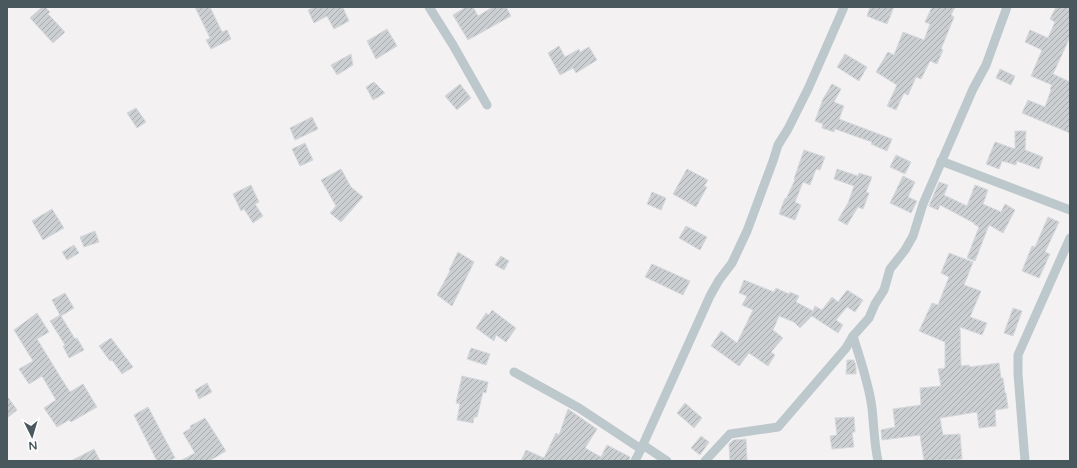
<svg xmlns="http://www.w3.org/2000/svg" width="1077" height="468" font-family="'Varela Round',sans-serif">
<defs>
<pattern id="building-hatch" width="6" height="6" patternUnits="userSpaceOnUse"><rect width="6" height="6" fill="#cbcfd2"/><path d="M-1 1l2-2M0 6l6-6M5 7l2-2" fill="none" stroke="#a7abae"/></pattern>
</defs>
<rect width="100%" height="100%" fill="#f3f1f1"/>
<!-- building -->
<g fill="url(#building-hatch)" stroke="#d5d8dc">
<polygon points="42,7 45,7 50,12 48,14 65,32 53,43 30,18"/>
<polygon points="195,7 210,7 222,32 227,30 231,39 211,49 206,40 210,38"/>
<polygon points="315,7 346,7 343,8 349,21 334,29 327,16 314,23 308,10"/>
<polygon points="466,7 473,7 478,16 493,7 506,7 511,16 468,40 453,15"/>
<polygon points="870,7 894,7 887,24 867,16"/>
<polygon points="932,7 955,7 951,15 954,17 941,49 943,50 937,64 930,61 921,79 916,77 908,95 904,93 896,110 887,106 897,85 876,72 888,52 894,55 903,32 924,40 930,24 925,22"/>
<polygon points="1056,7 1070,7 1070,37 1053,74 1070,82 1070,133 1022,113 1028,100 1045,107 1051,90 1050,89 1052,85 1031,76 1042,50 1025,42 1030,30 1048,38 1055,22 1050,19"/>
<polygon points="387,29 397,46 376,59 367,41"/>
<polygon points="559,46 565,57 579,49 580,52 589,47 597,60 576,73 573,68 560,75 548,53"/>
<polygon points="351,54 353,65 337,75 331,65"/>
<polygon points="845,54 867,67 859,81 837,67"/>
<polygon points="1000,69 1015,76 1011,85 996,78"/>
<polygon points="374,82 385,93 373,100 366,87"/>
<polygon points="460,84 471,98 457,110 445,96"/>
<polygon points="832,84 841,89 834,102 844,106 839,119 892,139 887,151 871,144 872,142 835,129 834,132 822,128 823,124 815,121 823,99"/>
<polygon points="136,108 146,122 137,128 127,113"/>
<polygon points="312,117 318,129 295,140 290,128"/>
<polygon points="1015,131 1026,131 1025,150 1043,157 1039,169 1017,161 1016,165 1002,161 999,169 986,164 995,142 1015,149"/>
<polygon points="305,143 313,160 300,166 292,149"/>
<polygon points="804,150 825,157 820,170 816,169 810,185 803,182 795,202 801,205 795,220 779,214 785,198 786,199 795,180 794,179"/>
<polygon points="896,155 911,162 905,174 890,167"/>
<polygon points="341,169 351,187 363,197 341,222 330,213 336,206 321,180"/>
<polygon points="687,169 708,180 704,186 707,187 696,207 673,194"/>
<polygon points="837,169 858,176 859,173 872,177 866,192 869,193 863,209 858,207 847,225 838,220 848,203 854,186 834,179"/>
<polygon points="903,176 915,182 908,197 917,201 911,213 890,203"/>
<polygon points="939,182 948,185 944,195 967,206 975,185 988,190 983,204 1001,212 1005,204 1015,210 1003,233 989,225 975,261 967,258 979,227 974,224 974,223 940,205 938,210 929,206"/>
<polygon points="251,185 259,202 255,204 263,216 253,223 244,209 241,211 233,194"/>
<polygon points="652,192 666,198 661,210 647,204"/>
<polygon points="52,209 64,228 43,240 32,221"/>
<polygon points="1048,217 1059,222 1045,252 1050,254 1039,278 1022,271 1032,246 1035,247"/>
<polygon points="686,226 707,237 700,250 679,238"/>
<polygon points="95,231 99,242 84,247 80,237"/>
<polygon points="74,245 79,253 67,260 62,252"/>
<polygon points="458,252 474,262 452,306 437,295 450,271 449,270"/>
<polygon points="949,253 973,262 964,285 981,291 970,317 987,323 982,335 960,327 961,366 969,365 970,367 999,363 1001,378 1003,378 1005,393 1006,393 1008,408 995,410 996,426 979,428 977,412 940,418 943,435 960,434 962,459 924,461 920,435 882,440 881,430 895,427 893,409 921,405 920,388 941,386 938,369 945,368 945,342 919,331 932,303 938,305 949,277 941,273"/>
<polygon points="501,256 509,261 504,270 495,265"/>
<polygon points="652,264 690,281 683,295 645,277"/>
<polygon points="744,280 774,292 776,288 789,294 790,292 799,296 796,302 813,311 815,306 822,310 832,297 838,302 847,290 863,300 855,312 847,307 836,320 843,325 838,333 812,316 800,328 794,322 779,316 773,330 783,338 771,352 775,355 768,366 749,353 739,366 711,346 721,331 737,343 753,310 742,305 747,296 739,293"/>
<polygon points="65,293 74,308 61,316 75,339 77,338 84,350 69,358 63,346 65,345 50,321 60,315 52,300"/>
<polygon points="1013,308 1022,311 1013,336 1004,333"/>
<polygon points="492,310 516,328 506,342 496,335 494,341 476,328 486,313 489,315"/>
<polygon points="37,313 49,332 37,339 61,378 70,392 83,384 97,407 71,422 69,420 57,427 44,408 56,400 42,376 29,384 19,369 33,361 14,330"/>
<polygon points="111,338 133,367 122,374 112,360 110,361 99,346"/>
<polygon points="471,348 490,354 486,365 467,359"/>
<polygon points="847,360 854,360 856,366 856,374 846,374"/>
<polygon points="462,376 488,382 486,393 483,392 477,417 474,417 473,423 457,420 460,404 456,403"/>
<polygon points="207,383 212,392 199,399 195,390"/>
<polygon points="7,396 17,410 7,418"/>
<polygon points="685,403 702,418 694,428 677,413"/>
<polygon points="148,407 175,458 168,461 157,461 134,415"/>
<polygon points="568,409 597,429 585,448 601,457 607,445 630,457 629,461 521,461 526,450 544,458 556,433 559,435"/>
<polygon points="854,417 855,432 852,432 854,447 832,449 830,436 837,435 835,418"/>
<polygon points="205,418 226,451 209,461 180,461 195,453 183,433 191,428 190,426"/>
<polygon points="701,436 709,442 700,455 691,448"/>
<polygon points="746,439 747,461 730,461 729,444 733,440"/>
<polygon points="94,449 100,461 71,461"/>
</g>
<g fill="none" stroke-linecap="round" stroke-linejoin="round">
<!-- street -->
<g stroke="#bdc8cc" stroke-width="9">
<polyline points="429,7 453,45 487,105"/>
<polyline points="941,161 1070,210"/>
<path d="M853,336C860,359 869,384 872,408C874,426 874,443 878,461"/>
<polyline points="514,372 579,408 641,449 710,296 719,280 732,263 747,231 773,161 778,145 788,129 808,89 844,7"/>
<polyline points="643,445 667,461"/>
<polyline points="635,461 641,449"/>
<polyline points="705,461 730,434 778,427 846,348 853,336 869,318 875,304 884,290 890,269 905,250 913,236 923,204 973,89 986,65 1007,7"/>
<polyline points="1025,461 1018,374 1018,355 1070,238"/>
</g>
</g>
<!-- border -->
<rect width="1077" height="468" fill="none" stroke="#49585d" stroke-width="16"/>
<!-- north arrow -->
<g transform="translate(32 436) rotate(175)" stroke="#ffffff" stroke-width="3" paint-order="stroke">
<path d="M0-3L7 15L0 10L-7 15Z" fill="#49585d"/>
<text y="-6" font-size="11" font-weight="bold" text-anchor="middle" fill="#49585d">N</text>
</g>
</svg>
